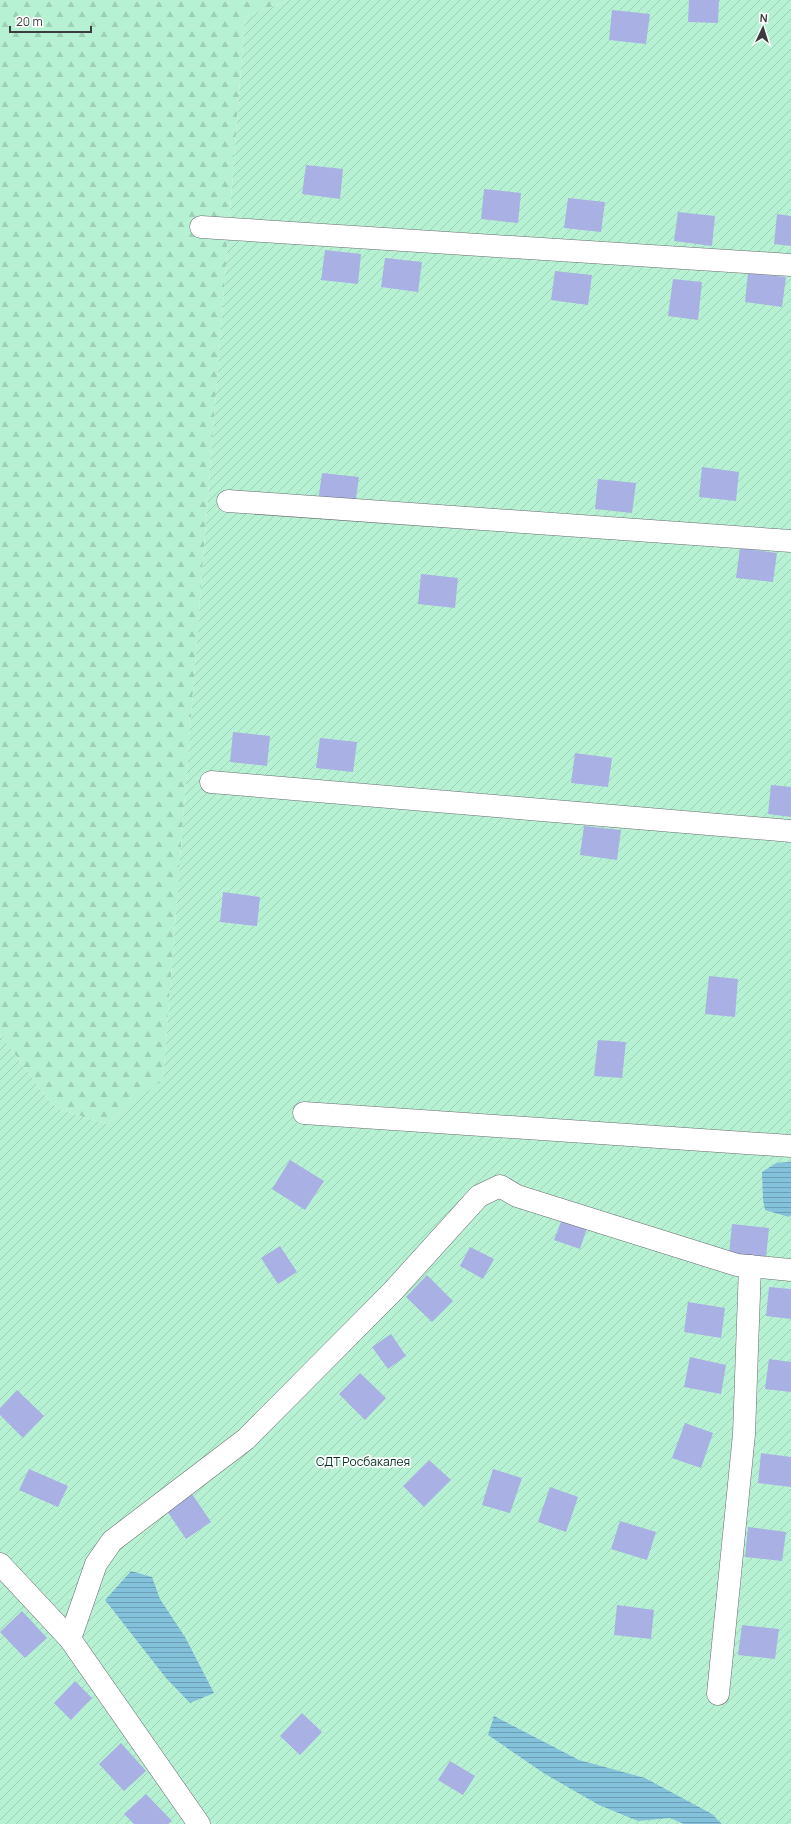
<svg xmlns="http://www.w3.org/2000/svg" width="791" height="1824" font-family="Manrope,sans-serif">
<defs>
<pattern id="forest-firs" width="22" height="20" patternUnits="userSpaceOnUse"><rect width="22" height="20" fill="#b7f1d3"/><path d="M5 1l3.5 6h-7zM16 11l3.5 6h-7z" fill="#9ed0b6"/></pattern>
<pattern id="garden-furrows" width="10" height="10" patternUnits="userSpaceOnUse"><rect width="10" height="10" fill="#b7f1d3"/><path d="M-1 1l2-2M0 10L10 0M9 11l2-2" fill="none" stroke="#9ed0b6"/></pattern>
<pattern id="water-rules" width="6" height="5" patternUnits="userSpaceOnUse"><rect width="6" height="5" fill="#84c2dc"/><path d="M0 2.5h6" fill="none" stroke="#6d9fb4"/></pattern>
</defs>
<rect width="100%" height="100%" fill="#f4f5fa"/>
<!-- forest -->
<polygon fill="url(#forest-firs)" points="0,0 289,0 245,17 163,1081 106,1124 61,1110 49,1101 0,1034"/>
<!-- garden -->
<polygon fill="url(#garden-furrows)" points="289,0 791,0 791,1824 0,1824 0,1034 49,1101 61,1110 106,1124 163,1080 245,17"/>
<!-- water -->
<g fill="url(#water-rules)">
<polygon points="791,1162 791,1215 789,1217 765,1210 763,1200 762,1172 776,1163"/>
<polygon points="131,1571 152,1577 160,1599 185,1637 214,1693 190,1703 166,1678 105,1600"/>
<polygon points="494,1716 579,1760 645,1778 712,1814 722,1824 684,1824 670,1818 638,1821 599,1805 545,1774 488,1735"/>
</g>
<!-- building -->
<g fill="#a9b1e4">
<polygon points="689,0 719,0 718,23 688,22"/>
<polygon points="612,10 650,14 646,44 609,40"/>
<polygon points="306,165 343,169 340,199 302,194"/>
<polygon points="484,189 521,193 518,223 481,219"/>
<polygon points="568,198 605,202 601,232 564,228"/>
<polygon points="678,212 715,216 712,246 674,241"/>
<polygon points="777,214 791,216 791,246 774,244"/>
<polygon points="325,250 361,254 358,284 321,280"/>
<polygon points="385,258 422,262 418,292 381,287"/>
<polygon points="555,271 592,275 588,305 551,300"/>
<polygon points="748,273 786,277 782,307 745,302"/>
<polygon points="673,279 702,282 698,320 668,316"/>
<polygon points="702,467 739,472 736,501 699,497"/>
<polygon points="322,473 359,477 355,506 318,502"/>
<polygon points="598,479 636,483 632,513 595,509"/>
<polygon points="740,548 777,553 773,582 736,578"/>
<polygon points="421,574 458,578 455,608 418,604"/>
<polygon points="233,732 270,736 267,766 230,762"/>
<polygon points="320,738 357,742 353,772 316,768"/>
<polygon points="575,753 612,758 608,787 571,783"/>
<polygon points="771,785 791,787 791,817 768,814"/>
<polygon points="584,826 621,830 617,860 580,855"/>
<polygon points="223,892 260,897 257,926 220,922"/>
<polygon points="709,976 738,979 735,1017 705,1014"/>
<polygon points="598,1040 626,1042 622,1078 594,1076"/>
<polygon points="290,1160 324,1181 305,1210 272,1189"/>
<polygon points="562,1219 587,1228 580,1249 554,1240"/>
<polygon points="732,1224 769,1228 766,1258 729,1254"/>
<polygon points="280,1246 297,1272 278,1284 261,1258"/>
<polygon points="470,1247 494,1259 483,1279 460,1266"/>
<polygon points="427,1275 453,1301 432,1322 406,1297"/>
<polygon points="769,1287 791,1289 791,1319 766,1316"/>
<polygon points="688,1302 725,1308 721,1338 684,1332"/>
<polygon points="391,1334 406,1356 388,1369 372,1347"/>
<polygon points="690,1357 726,1365 721,1394 684,1387"/>
<polygon points="769,1359 791,1362 791,1392 765,1389"/>
<polygon points="360,1373 386,1398 365,1420 339,1394"/>
<polygon points="17,1390 44,1416 23,1438 0,1415 0,1408"/>
<polygon points="685,1423 713,1433 701,1468 672,1458"/>
<polygon points="761,1453 791,1457 791,1487 758,1483"/>
<polygon points="429,1460 451,1480 424,1507 403,1486"/>
<polygon points="29,1469 68,1486 58,1507 19,1490"/>
<polygon points="493,1469 522,1478 510,1513 482,1505"/>
<polygon points="550,1487 578,1497 566,1532 538,1522"/>
<polygon points="190,1491 211,1522 186,1539 165,1508"/>
<polygon points="620,1521 656,1532 647,1560 611,1549"/>
<polygon points="748,1527 786,1532 782,1561 745,1557"/>
<polygon points="617,1605 654,1610 651,1639 614,1635"/>
<polygon points="22,1611 47,1638 25,1658 0,1632"/>
<polygon points="742,1625 779,1629 775,1659 738,1655"/>
<polygon points="75,1681 92,1698 71,1720 54,1703"/>
<polygon points="302,1713 322,1732 300,1755 280,1736"/>
<polygon points="121,1743 146,1771 124,1791 99,1764"/>
<polygon points="450,1761 475,1776 463,1795 438,1780"/>
<polygon points="146,1794 172,1821 168,1824 134,1824 124,1814"/>
</g>
<g fill="none" stroke-linecap="round" stroke-linejoin="round">
<!-- minor casing -->
<g stroke="#6a6b6f" stroke-width="23">
<g id="minor">
<polyline points="201,227 791,265"/>
<polyline points="228,501 791,541"/>
<polyline points="211,782 791,831"/>
<polyline points="304,1113 791,1146"/>
<polyline points="0,1564 70,1639 199,1824"/>
<polyline points="70,1639 96,1564 112,1541 246,1439 393,1291 479,1196 500,1186 517,1196 737,1265 791,1270"/>
<polyline points="718,1694 744,1434 750,1266"/>
</g>
</g>
<!-- minor -->
<use href="#minor" stroke="#fff" stroke-width="22"/>
</g>
<g text-anchor="middle" stroke-width="3.5" stroke-linejoin="round" paint-order="stroke">
<!-- park labels -->
<g font-size="12" fill="#023421" stroke="#fff">
<text x="363" y="1466">СДТ Росбакалея</text>
</g>
</g>
<!-- north arrow -->
<g transform="translate(763 28) rotate(4)" stroke="#ffffff" stroke-width="3" paint-order="stroke">
<path d="M0-3L7 15L0 10L-7 15Z" fill="#3b3c3e"/>
<text y="-6" font-size="11" font-weight="bold" text-anchor="middle" fill="#3b3c3e">N</text>
</g>
<!-- scale -->
<path d="M10 26v6h81v-6" fill="none" stroke="#3b3c3e" stroke-width="2"/>
<text x="16" y="26" font-size="12" fill="#3b3c3e" stroke="#ffffff" stroke-width="3" paint-order="stroke">20 m</text>
</svg>
